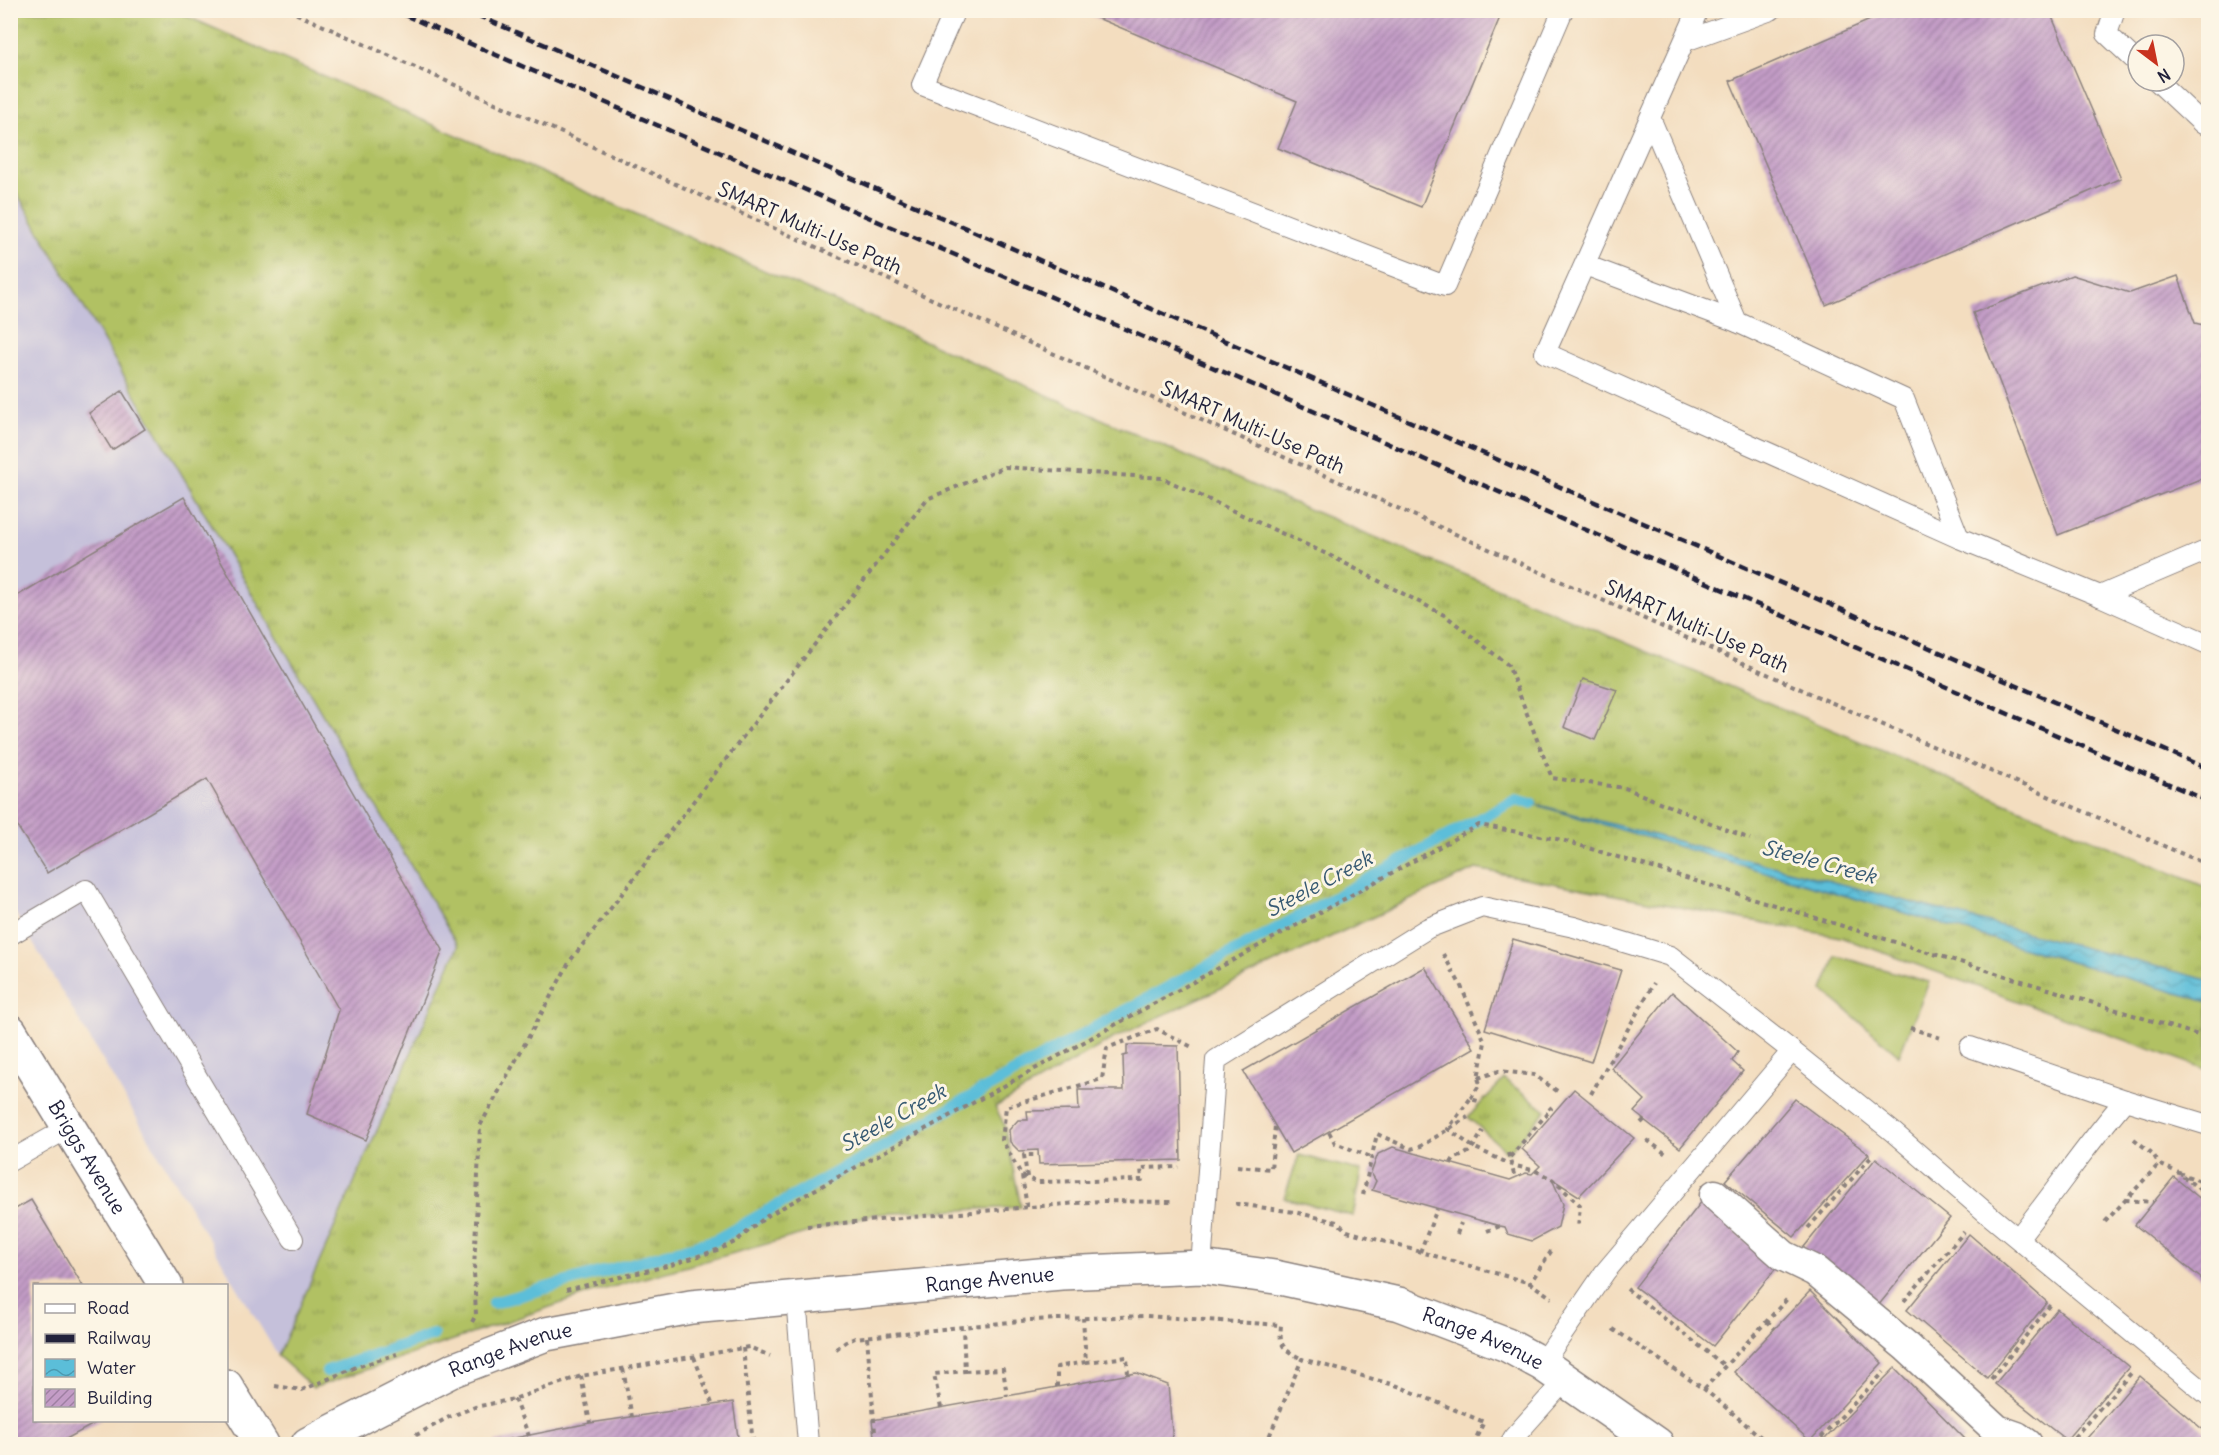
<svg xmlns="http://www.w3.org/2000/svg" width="2219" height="1455" font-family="Delius,sans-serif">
<defs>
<pattern id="grass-tufts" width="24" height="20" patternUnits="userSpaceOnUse" patternTransform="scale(1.5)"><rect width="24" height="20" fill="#b1c164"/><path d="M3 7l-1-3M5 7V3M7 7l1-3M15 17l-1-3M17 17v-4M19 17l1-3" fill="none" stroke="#909c54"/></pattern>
<pattern id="water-waves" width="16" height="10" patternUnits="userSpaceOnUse" patternTransform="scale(1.5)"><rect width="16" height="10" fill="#5bbed9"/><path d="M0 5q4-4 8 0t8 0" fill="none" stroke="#4b9ab1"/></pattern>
<pattern id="building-hatch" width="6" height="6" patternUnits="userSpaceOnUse" patternTransform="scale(1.5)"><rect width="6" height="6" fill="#c39cc6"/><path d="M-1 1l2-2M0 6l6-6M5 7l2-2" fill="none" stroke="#9e7fa2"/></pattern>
</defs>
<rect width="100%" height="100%" fill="#fcf5e5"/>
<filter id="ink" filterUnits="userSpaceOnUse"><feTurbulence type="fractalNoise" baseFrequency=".0167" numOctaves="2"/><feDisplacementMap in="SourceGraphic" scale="12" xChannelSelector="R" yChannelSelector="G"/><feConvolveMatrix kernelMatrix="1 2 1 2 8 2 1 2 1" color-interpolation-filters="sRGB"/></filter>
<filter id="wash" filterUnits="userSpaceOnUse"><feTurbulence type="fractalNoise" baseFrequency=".008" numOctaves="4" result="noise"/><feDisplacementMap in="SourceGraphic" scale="24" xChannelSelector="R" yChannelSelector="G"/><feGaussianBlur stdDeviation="1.35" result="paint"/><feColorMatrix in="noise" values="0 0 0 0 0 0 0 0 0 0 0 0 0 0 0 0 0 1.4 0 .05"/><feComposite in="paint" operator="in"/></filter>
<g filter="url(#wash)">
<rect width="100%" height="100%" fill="#f3ddbf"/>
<!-- industrial -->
<polygon fill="#c5c0da" points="10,183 458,946 278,1356 11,906"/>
<!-- grass -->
<g fill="url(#grass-tufts)" stroke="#6a7250" stroke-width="1.5">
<polygon points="10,11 175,11 1263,490 2208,888 2208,1070 1840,937 1476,869 1112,1039 995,1107 1004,1124 1021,1207 874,1214 594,1292 313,1388 278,1356 458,946 11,183"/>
<polygon points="1504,1079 1546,1110 1508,1153 1468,1117"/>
<polygon points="1299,1155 1362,1171 1353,1216 1284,1198"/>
</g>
<!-- pitch -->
<polygon fill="#b1c164" stroke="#6a7250" stroke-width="1.5" points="1836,956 1929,982 1899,1055 1823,990"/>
<!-- water -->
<polygon fill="url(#water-waves)" stroke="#3e708a" stroke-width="1.5" points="1516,799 2208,980 2208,1002"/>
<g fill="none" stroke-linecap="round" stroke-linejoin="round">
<!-- stream -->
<g stroke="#5bbed9" stroke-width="12">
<polyline points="493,1303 716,1240 1121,1013 1516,799 1531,803"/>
<polyline points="327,1371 433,1335"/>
</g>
</g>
<g id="blocks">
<!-- building -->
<g fill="url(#building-hatch)">
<polygon points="1078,10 1503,10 1421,207 1278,148 1297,101"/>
<polygon points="1893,10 2049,10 2121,178 1826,305 1730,81"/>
<polygon points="2072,275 2130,293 2178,276 2195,323 2208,326 2208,476 2058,535 1973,313"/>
<polygon points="122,391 145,429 112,450 89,413"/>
<polygon points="184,497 443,950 366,1140 307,1114 339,1010 207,779 47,873 10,815 10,600"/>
<polygon points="1583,679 1617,690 1595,740 1564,727"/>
<polygon points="1513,939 1621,970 1591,1062 1485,1029"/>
<polygon points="1425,967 1474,1048 1291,1153 1243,1071"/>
<polygon points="1672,992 1738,1052 1732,1061 1743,1071 1680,1148 1634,1112 1645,1100 1611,1068"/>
<polygon points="1127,1045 1178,1046 1181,1160 1039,1164 1038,1150 1019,1151 1010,1142 1009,1130 1018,1120 1028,1120 1027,1111 1079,1110 1078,1090 1124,1090 1123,1056 1127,1055"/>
<polygon points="1574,1089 1634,1138 1579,1196 1552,1179 1563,1204 1558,1227 1532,1241 1508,1234 1505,1227 1500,1226 1372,1190 1376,1181 1371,1173 1378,1154 1393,1147 1510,1180 1526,1173 1532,1174 1540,1166 1522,1149"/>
<polygon points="1795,1099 1869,1154 1794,1237 1725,1181"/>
<polygon points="1876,1158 1950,1218 1873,1312 1800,1252"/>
<polygon points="2174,1177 2208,1205 2208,1284 2135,1225"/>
<polygon points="31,1200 83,1286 34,1286 34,1420 101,1420 57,1444 10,1444 10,1212"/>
<polygon points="1702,1201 1776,1268 1713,1346 1635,1287"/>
<polygon points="1969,1234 2047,1302 1987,1378 1907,1310"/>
<polygon points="1810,1291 1882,1363 1810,1441 1734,1372"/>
<polygon points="2057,1309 2129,1367 2066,1440 1995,1384"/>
<polygon points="1895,1368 1965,1439 1959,1444 1820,1444"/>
<polygon points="1136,1373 1168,1385 1173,1444 875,1444 872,1420"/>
<polygon points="2140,1376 2208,1434 2208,1444 2082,1444"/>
<polygon points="733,1402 739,1444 495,1444 495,1442 590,1423"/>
</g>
</g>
</g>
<g filter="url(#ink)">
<use href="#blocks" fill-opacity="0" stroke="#8a807d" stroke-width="1.5"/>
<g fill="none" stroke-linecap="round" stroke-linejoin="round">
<!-- service casing -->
<g stroke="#8a807d" stroke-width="22">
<g id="service">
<polyline points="955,10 922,85 1445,286 1563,10"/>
<polyline points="1698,10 1545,353 1959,538 2100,596 2208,644"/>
<polyline points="2115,10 2107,34 2138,63"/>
<polyline points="1685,41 1771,10"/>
<polyline points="2157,81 2203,124 2208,122"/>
<polyline points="1651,120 1737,322 1904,399 1959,538"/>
<polyline points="1585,265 1737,322"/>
<polyline points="2100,596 2208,550"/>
<polyline points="10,935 86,890 293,1239"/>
<polyline points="1970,1047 2125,1100 2208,1125"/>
<polyline points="1792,1051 1893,1132 1983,1210 2208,1395"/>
<polyline points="10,1161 70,1127"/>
<path d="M2018,1238C2055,1192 2087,1144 2125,1100"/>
<polyline points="1201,1267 1216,1060 1428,928 1482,907 1574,927 1670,956 1792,1051 1605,1272 1542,1364"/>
<polyline points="796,1297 808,1444"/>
<polyline points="1510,1444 1514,1437 1565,1380"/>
</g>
</g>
<!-- pedestrian casing -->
<g stroke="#8a807d" stroke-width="33">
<polyline id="pedestrian" points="1715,1195 1784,1256 1815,1271 1907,1347 1997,1430 2017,1437 2027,1444"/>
</g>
<!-- minor casing -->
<g stroke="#8a807d" stroke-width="36">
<g id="minor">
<path id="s1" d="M10,1031L166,1286"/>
<polyline points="226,1386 262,1444"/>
</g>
</g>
<!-- tertiary casing -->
<g stroke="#8a807d" stroke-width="36">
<g id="tertiary">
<path id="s2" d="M308,1444L453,1370L546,1334L691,1307L1061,1273L1201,1267L1275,1277L1399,1304L1507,1345L1542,1364L1657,1444"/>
</g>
</g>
<!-- path -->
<g stroke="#8a807d" stroke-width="4" stroke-dasharray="4.5 4.5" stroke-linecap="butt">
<polyline points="288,10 1814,695 2208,865"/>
<polyline points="1443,954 1460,984 1485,1042 1478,1078 1480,1084 1470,1099 1482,1102"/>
<polyline points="1910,1028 1944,1039"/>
<polyline points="1478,1078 1499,1071 1534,1075 1560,1093"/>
<polyline points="1591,1094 1654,983"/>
<polyline points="1470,1099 1448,1129 1473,1147 1512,1165 1536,1171 1552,1179 1580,1205 1578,1228"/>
<polyline points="1641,1123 1644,1120"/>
<polyline points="1329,1132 1335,1143 1371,1157"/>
<polyline points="2134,1139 2153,1154 2159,1164"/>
<polyline points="1647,1140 1666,1154"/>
<polyline points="1508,1153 1515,1178"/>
<polyline points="1510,1157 1551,1109 1549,1107"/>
<path d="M1451,1163L1454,1158C1471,1155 1474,1145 1483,1131"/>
<polyline points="1237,1166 1271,1169 1275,1126"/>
<polyline points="1022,1176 1037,1182 1142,1180 1141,1168 1179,1167"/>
<polyline points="1027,1177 1024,1155 1039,1155"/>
<polyline points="2208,1184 2179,1173 2208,1196"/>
<polyline points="1363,1195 1377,1134 1411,1149 1421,1146 1468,1117"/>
<polyline points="2125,1200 2153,1202"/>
<polyline points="1237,1202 1237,1204 1294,1212 1337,1222 1347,1231 1530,1283 1552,1298"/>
<polyline points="1027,1207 1022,1176 1002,1140 1006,1107 1102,1079 1107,1048 1157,1029 1192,1047"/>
<polyline points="2105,1222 2159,1164 2179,1173"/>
<polyline points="807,1226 1101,1201 1172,1202"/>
<polyline points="1808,1228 1873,1155"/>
<polyline points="1487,1231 1500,1226"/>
<polyline points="1457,1234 1461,1223"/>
<polyline points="1420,1252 1437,1209"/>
<polyline points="1532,1284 1530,1283 1552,1250"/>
<polyline points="1627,1289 1725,1366"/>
<polyline points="566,1290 671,1265 720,1249 735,1242 767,1216 1479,825 1562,840 2208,1038"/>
<polyline points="1904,1301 1964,1232"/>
<polyline points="1767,1321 1775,1329"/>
<polyline points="472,1322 476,1315 474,1271 480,1126 570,961 927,499 1005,467 1162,478 1331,556 1446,616 1508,665 1552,778 1625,788 1750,839"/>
<polyline points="1613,1329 1704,1389 1769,1444"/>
<polyline points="867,1337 876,1444"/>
<polyline points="743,1348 753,1444"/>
<path d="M836,1349L846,1342L855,1338L1030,1320L1146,1316L1281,1325C1279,1347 1283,1349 1302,1359"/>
<polyline points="694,1357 713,1406"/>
<polyline points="1086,1362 1127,1357 1128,1375"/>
<polyline points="623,1369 632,1417"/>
<polyline points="965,1371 1003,1369 1007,1396"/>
<polyline points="581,1376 590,1423"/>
<polyline points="1991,1379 2052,1303"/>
<polyline points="275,1386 302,1390 354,1368 397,1354"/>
<polyline points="1057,1387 1057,1367 1086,1362 1083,1318"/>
<polyline points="1704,1389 1789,1297"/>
<polyline points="514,1399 529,1436"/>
<polyline points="941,1408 934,1374 965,1371 963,1328"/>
<polyline points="400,1444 449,1417 475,1407 514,1399 581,1376 749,1347 770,1356"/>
<polyline points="1266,1444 1302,1359 1398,1386 1484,1422 1473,1444"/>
<polyline points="1815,1444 1884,1372"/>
<polyline points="2068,1444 2133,1371"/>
</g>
<!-- service -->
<use href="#service" stroke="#fff" stroke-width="20"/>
<!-- pedestrian -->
<use href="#pedestrian" stroke="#fff" stroke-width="30"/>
<!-- minor -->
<use href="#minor" stroke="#fff" stroke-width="33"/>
<!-- tertiary -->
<use href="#tertiary" stroke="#fff" stroke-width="33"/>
<!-- rail -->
<g stroke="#22223b" stroke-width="4.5" stroke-dasharray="9 4.5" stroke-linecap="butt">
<polyline points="393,10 2208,801"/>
<polyline points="465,10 2208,769"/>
</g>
</g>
</g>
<g text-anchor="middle" stroke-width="6" stroke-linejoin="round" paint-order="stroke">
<!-- street labels -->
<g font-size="20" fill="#22223b" stroke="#fcf5e5">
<text transform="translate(810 228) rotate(24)" y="7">SMART Multi-Use Path</text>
<text transform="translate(1253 427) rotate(24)" y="7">SMART Multi-Use Path</text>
<text transform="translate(1697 626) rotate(24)" y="7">SMART Multi-Use Path</text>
<text dy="7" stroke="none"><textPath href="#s1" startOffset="148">Briggs Avenue</textPath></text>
<text dy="7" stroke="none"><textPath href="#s2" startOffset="710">Range Avenue</textPath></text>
<text dy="7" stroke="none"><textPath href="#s2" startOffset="1214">Range Avenue</textPath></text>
<text dy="7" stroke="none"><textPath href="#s2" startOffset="224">Range Avenue</textPath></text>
</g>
<!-- water labels -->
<g font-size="21" font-style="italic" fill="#365972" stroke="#fcf5e5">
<text transform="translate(1819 862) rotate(15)" y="7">Steele Creek</text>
<text transform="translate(1319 884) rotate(-28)" y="7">Steele Creek</text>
<text transform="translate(893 1118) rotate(-29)" y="7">Steele Creek</text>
</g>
</g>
<!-- margin -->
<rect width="2219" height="1455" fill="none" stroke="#fcf5e5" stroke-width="36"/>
<!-- legend -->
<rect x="33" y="1284" width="195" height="138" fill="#fcf5e5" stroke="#a5a1a1" stroke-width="1.5"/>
<rect x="45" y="1304" width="30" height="9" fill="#ffffff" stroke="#a5a1a1" stroke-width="1.5"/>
<text x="87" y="1314" font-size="18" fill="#22223b">Road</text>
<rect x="45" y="1334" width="30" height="9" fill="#22223b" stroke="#a5a1a1" stroke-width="1.5"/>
<text x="87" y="1344" font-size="18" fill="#22223b">Railway</text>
<rect x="45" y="1359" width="30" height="18" fill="url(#water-waves)" stroke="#a5a1a1" stroke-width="1.5"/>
<text x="87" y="1374" font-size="18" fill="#22223b">Water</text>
<rect x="45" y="1389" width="30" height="18" fill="url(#building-hatch)" stroke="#a5a1a1" stroke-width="1.5"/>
<text x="87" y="1404" font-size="18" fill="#22223b">Building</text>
<!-- north arrow -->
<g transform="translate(2156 63) rotate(148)"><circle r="28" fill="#fcf5e5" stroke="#a5a1a1" stroke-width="1.5"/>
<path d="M0-4.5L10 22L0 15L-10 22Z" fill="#c8321e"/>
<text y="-9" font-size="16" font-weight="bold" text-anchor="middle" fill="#22223b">N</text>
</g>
</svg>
